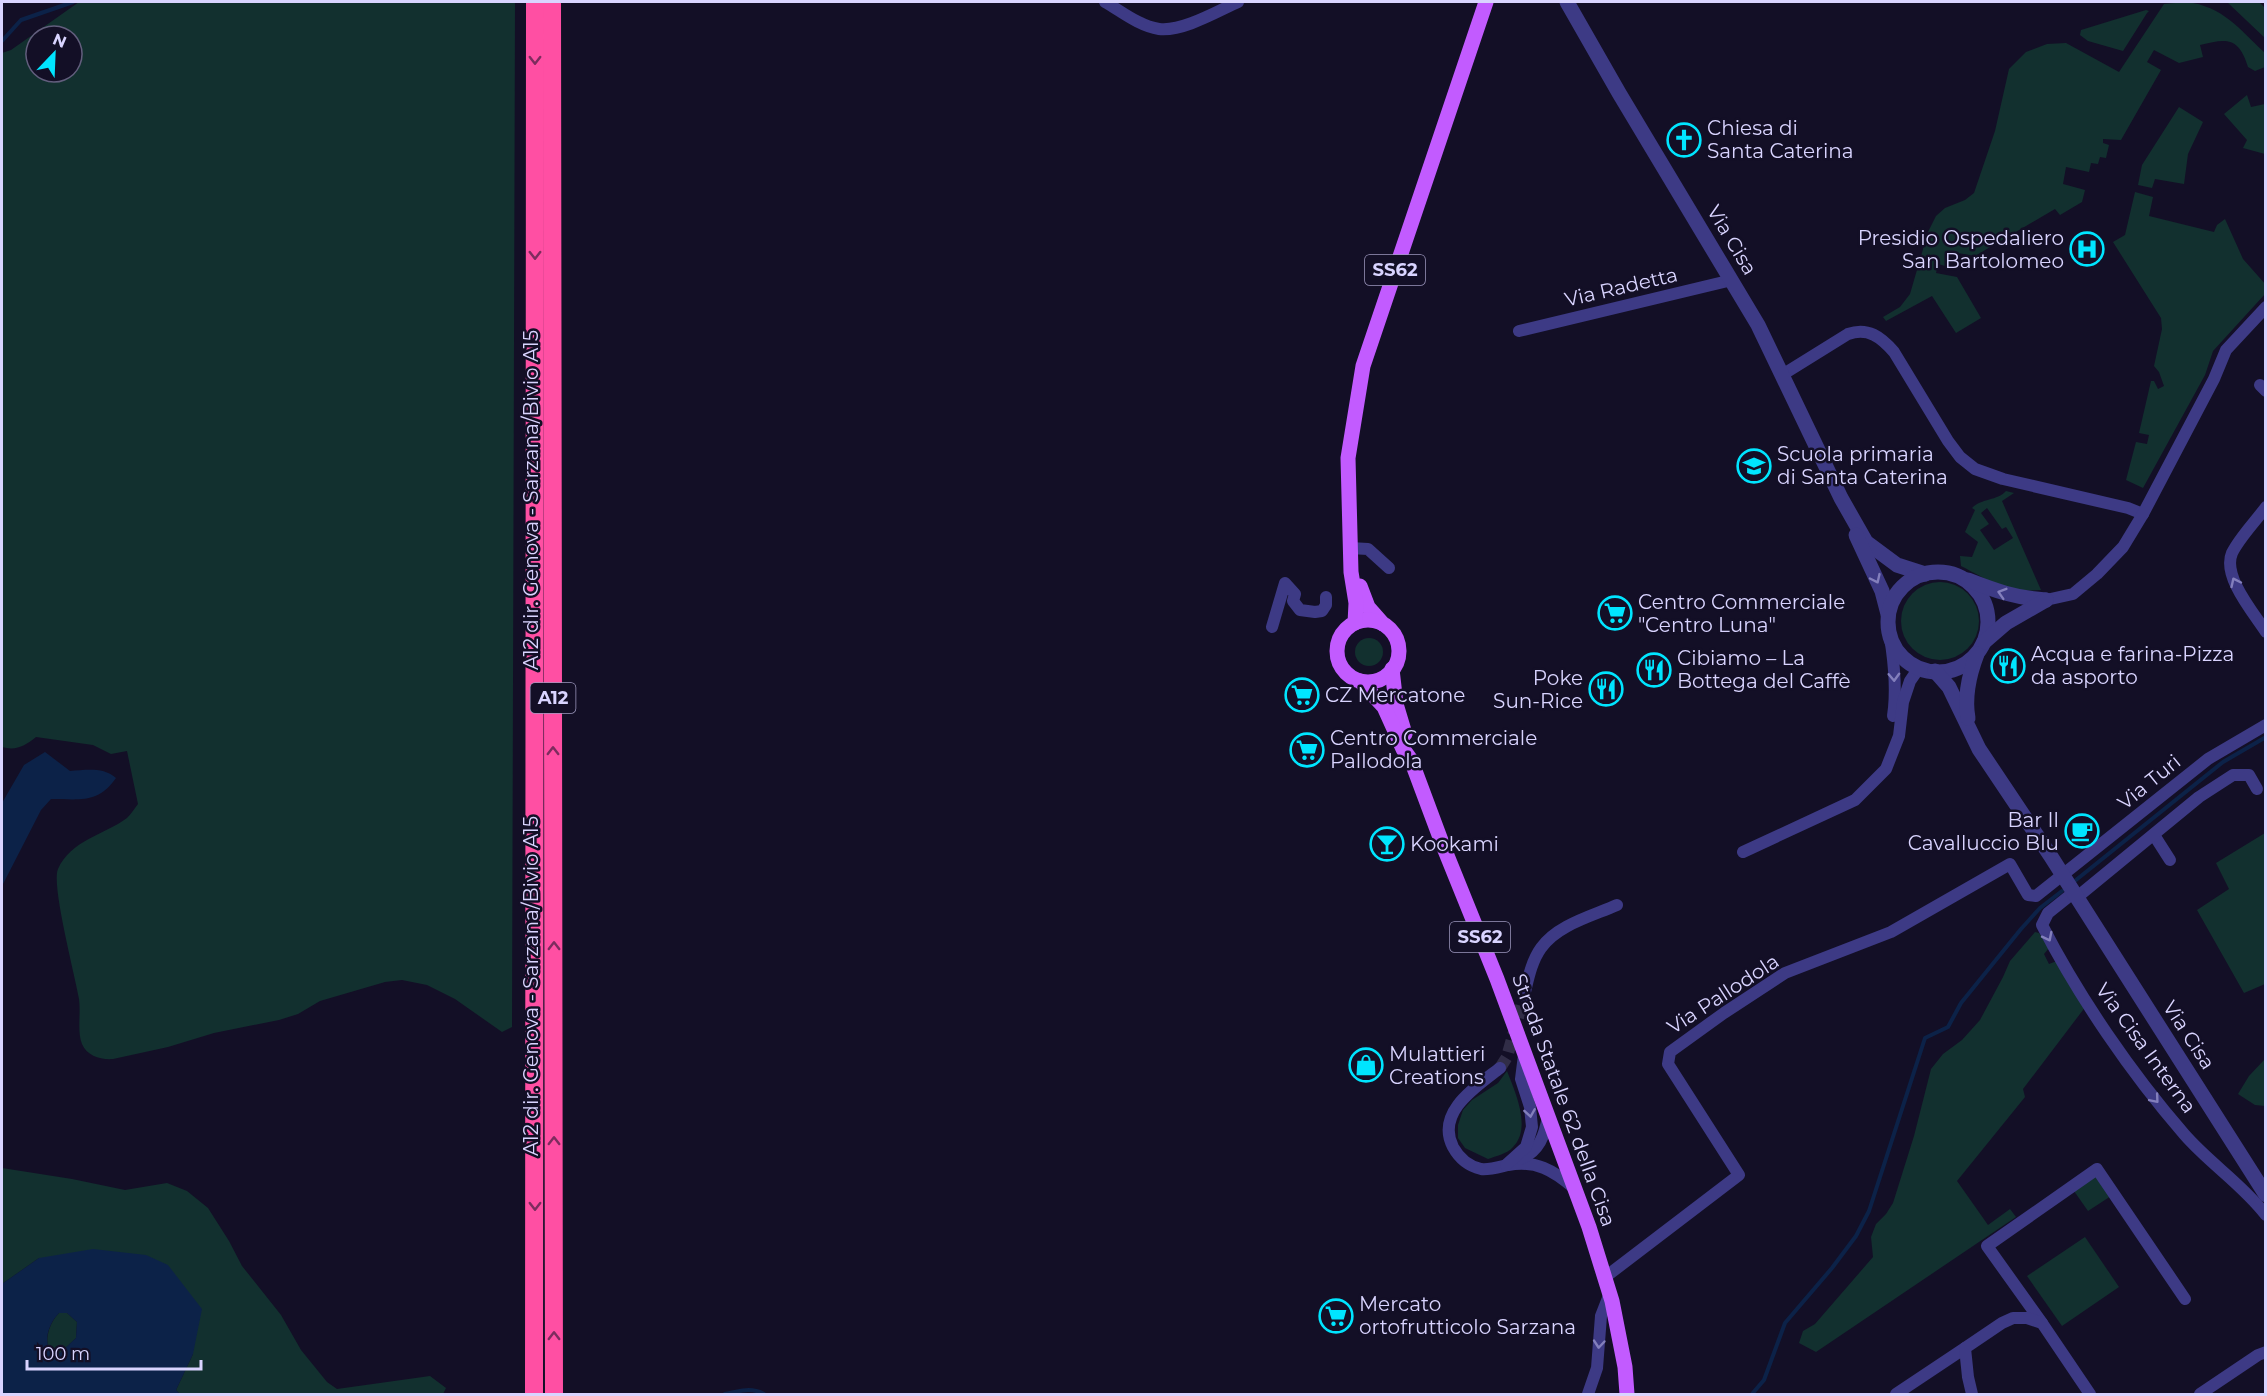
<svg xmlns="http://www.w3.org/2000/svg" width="2267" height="1396" font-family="Montserrat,sans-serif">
<rect width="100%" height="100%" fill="#130f26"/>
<!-- green -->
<g fill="#12302f" fill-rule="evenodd">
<path d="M79,2H515L512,1027L502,1032L455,999L427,985L402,980L385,982L320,1001L298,1014L279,1020L214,1033L168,1047L113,1059C101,1060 87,1056 82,1044C77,1032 81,1013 79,999C75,975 51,885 58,869C71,840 104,835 127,818C131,814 135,808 138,804L127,751L111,754L93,745L36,737C25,746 16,751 2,747V53L11,50ZM36,36H72V72H36Z"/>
<path d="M2186,2C2223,6 2239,29 2265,53V67L2255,71L2248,67C2239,37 2227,38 2200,45L2203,57L2179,63L2154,50L2147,62L2161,70L2121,140L2103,139V143L2109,145L2106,158L2100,157L2098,164L2091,163L2089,172L2066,167L2063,184L2085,190L2082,202L2060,215L2055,209L1975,256L1952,252L1949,267L1938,264L1936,273L1957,277L1981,318L1956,333L1932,296L1886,321L1883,317L1900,307L1910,294L1928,232L1936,216L1945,208L1965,200L1974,193L1995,131L2009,69L2026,52L2047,44L2066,43L2119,72L2164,4Z"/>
<polygon points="2227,2 2259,2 2265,8 2265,38"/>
<polygon points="2146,10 2149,11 2147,13 2123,51 2088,41 2080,35 2081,30"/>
<polygon points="2247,95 2251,107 2265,104 2265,154 2243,148 2247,140 2224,114"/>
<polygon points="2179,107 2203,122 2188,154 2184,184 2155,179 2152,188 2138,185 2142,165"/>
<polygon points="2135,192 2153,197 2149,216 2214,232 2217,225 2225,219 2243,259 2266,285 2265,294 2213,351 2205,375 2143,488 2126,480 2136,442 2147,444 2149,435 2139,433 2151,381 2154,381 2158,389 2164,386 2159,372 2154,366 2162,329 2161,318 2113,242 2125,235"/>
<path d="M2006,491L2014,493L2002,501L2041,590C2005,593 1992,582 1961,566L1960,556L1972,557L1978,542L1965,532L1975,510L1972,508C1982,498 1997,501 2006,491ZM1987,508L2002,529L2006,527L2013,538L1994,550L1980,530L1989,524L1981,513Z"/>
<circle cx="1940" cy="621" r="39"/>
<circle cx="1369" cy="652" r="14"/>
<polygon points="2265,833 2265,984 2244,993 2197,910 2229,889 2216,863"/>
<polygon points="2035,932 2039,933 2049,948 2044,954 2049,964 2057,961 2086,1006 2023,1089 2025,1097 1957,1181 1988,1225 2010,1209 2016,1217 1816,1352 1799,1343 1803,1331 1815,1324 1873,1257 1871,1237 1876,1224 1886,1214 1893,1203 1914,1136 1931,1069 1943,1054 1962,1040 1980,1020 2003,977 2010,961"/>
<polygon points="2265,1059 2265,1106 2255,1105 2238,1094 2249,1076"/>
<path d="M1507,1071C1515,1092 1532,1128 1513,1147C1507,1154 1496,1156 1488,1159L1465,1148L1458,1138V1125L1463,1110L1472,1100L1498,1083Z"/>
<polygon points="2,1168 72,1179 125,1190 167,1183 187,1191 208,1208 229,1241 242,1266 281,1315 301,1350 327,1382 337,1389 430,1376 446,1388 443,1394 180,1394 176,1390 193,1354 39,1258 2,1284"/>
<polygon points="2096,1176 2111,1196 2088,1211 2074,1191"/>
<polygon points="2085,1237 2119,1287 2062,1326 2027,1276"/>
<path d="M59,1313H67L77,1322L76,1338L59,1354L51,1353C43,1342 49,1323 59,1313Z"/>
</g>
<!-- water -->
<g fill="#0c2248" fill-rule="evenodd">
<path d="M45,752L70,771C87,770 103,767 116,778C98,804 80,799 51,799L41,810L2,886V803L24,765Z"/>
<path d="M93,1249L146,1255L168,1265L202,1309L193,1354L176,1390L180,1394H2L3,1352L2,1349V1284L39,1258ZM59,1313H67L77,1322L76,1338L59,1354L52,1353C42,1342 49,1323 59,1313Z"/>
</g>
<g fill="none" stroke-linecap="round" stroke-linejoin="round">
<!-- stream -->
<g stroke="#0c2248" stroke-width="4">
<polyline points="2,41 21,20 73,2"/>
<polyline points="2076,880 2223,762 2266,737"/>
<path d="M725,1394C738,1391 752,1387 764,1394"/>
<polyline points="1752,1394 1764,1380 1785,1323 1832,1268 1856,1236 1869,1211 1925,1038 1948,1027 1961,1003 2021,929 2040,908 2062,891"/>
</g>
<!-- minor-tunnel -->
<polyline stroke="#312d47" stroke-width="12" stroke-dasharray="12 6" stroke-linecap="butt" points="1500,1068 1507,1057 1524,996"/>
<!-- minor -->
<g stroke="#3d3a85" stroke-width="12">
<path d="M1105,2C1121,11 1139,26 1159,29C1182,32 1218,11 1238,2"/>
<polyline points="1519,331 1732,280"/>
<path d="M1782,375L1848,334C1868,327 1881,337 1894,352L1948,441L1960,457L1975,469L2003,479L2128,508L2143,514"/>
<polyline points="2260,385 2266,391"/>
<path d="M2266,507C2255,522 2240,537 2232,553C2222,576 2253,612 2266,632"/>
<polyline points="1350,548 1368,549 1389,568"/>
<polyline points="2046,600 2073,594 2097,574 2123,547 2143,514 2214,379 2226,350 2266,307"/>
<polyline points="1272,627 1285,583 1295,594 1293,601 1300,610 1315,612 1322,611 1326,605 1326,597"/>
<path d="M1890,637C1894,662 1897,690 1893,716"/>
<polyline points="2154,835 2170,860"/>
<polyline points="1743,852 1855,800 1886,769 1899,736 1903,702 1910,681 1919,668"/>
<path d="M2073,893L2048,913L2042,925C2079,997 2131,1073 2184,1134C2209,1163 2242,1184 2266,1215"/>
<polyline points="2076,898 2199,797 2233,775 2249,775 2257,789"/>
<path d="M1524,996C1528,980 1531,962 1541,948C1557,925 1592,916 1617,905"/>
<path d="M1500,1068C1477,1086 1435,1112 1453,1147C1459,1158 1468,1166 1481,1169C1489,1170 1499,1167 1508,1165C1536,1160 1553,1170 1574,1188"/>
<path d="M1520,1159C1539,1152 1545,1135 1548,1116"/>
<polyline points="1506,1165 1526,1147 1532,1127 1530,1107 1521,1079 1524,1055"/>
<polyline points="1604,1278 1739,1175 1668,1064 1670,1052 1724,1013 1785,973 1891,932 2010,864 2028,895 2036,896 2208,759 2266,725"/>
<polyline points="2042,1323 1987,1246 2097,1169 2185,1299"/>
<polyline points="1588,1394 1597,1368 1601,1316 1610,1293"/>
<polyline points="1896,1394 1965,1348"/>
<polyline points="1972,1394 1968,1377 1965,1348 2002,1323 2013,1318 2027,1318 2042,1323 2090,1394"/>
<polyline points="2200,1394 2258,1355 2266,1352"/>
</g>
<!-- tertiary -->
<g stroke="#3d3a85" stroke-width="15">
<polyline points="1567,2 1619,93 1758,325 1841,498 1866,542 1897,565 1925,574"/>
<polyline points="1856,535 1882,591 1888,614"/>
<circle cx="1938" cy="622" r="50"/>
<path d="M1968,580C1996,591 2016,598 2046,600"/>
<polyline points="1984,642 2006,623 2046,600"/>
<polyline points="1935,671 1949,687 1979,749 2050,855 2266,1195"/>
<path d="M1968,718C1964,696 1969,675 1977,654"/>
</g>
<!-- primary -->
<g stroke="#c25bff" stroke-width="15">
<polyline points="1360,586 1368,607 1383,624"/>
<circle cx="1368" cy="651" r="31"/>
<polyline points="1355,623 1356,603 1351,572 1348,458 1363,366 1486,2"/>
<polyline points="1392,669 1396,704 1405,734"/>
<polyline points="1360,681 1384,707 1403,749 1411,760 1442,843 1497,979 1589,1227 1612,1301 1625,1367 1627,1394"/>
</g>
<!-- motorway -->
<g stroke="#ff4fa3" stroke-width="18">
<polyline points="552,2 554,1394"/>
<polyline points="534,1394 535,2"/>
</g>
</g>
<!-- one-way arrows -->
<defs><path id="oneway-chevron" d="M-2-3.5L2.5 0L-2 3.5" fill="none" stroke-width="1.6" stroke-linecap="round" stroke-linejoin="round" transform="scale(1.5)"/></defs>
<g stroke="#7d2c5e">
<use href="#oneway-chevron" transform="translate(535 60) rotate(90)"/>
<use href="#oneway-chevron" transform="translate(535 255) rotate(90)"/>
<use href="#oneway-chevron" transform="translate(553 751) rotate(-90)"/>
<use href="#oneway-chevron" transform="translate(554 946) rotate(-90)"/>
<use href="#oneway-chevron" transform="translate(554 1141) rotate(-90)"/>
<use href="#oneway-chevron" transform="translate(535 1206) rotate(90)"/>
<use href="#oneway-chevron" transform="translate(554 1336) rotate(-90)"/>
</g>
<g stroke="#837fbc">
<use href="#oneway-chevron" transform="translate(1876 579) rotate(65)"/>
<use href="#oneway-chevron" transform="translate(2235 582) rotate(-115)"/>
<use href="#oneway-chevron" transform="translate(2002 593) rotate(-163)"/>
<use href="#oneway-chevron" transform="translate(1894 677) rotate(88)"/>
<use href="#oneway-chevron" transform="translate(2048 937) rotate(63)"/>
<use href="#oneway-chevron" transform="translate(2155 1099) rotate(50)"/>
<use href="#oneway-chevron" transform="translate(1530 1113) rotate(81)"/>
<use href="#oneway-chevron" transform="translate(1599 1344) rotate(95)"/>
</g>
<!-- icons -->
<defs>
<g id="church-ring" transform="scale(1.725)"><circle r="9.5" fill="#130f26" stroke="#00e5ff" stroke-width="1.5"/><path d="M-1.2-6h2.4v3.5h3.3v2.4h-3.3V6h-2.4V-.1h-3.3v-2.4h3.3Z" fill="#00e5ff"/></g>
<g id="hospital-ring" transform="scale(1.725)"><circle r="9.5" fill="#130f26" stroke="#00e5ff" stroke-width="1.5"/><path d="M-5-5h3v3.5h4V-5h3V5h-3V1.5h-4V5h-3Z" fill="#00e5ff"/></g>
<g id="school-ring" transform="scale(1.725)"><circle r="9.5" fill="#130f26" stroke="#00e5ff" stroke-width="1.5"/><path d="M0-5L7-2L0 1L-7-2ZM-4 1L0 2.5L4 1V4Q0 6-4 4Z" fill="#00e5ff"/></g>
<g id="supermarket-ring" transform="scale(1.725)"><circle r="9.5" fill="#130f26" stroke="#00e5ff" stroke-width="1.5"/><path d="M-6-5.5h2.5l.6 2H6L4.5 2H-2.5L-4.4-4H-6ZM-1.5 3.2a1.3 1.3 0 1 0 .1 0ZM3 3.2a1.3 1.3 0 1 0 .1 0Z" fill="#00e5ff"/></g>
<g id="restaurant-ring" transform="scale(1.725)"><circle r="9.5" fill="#130f26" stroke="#00e5ff" stroke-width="1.5"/><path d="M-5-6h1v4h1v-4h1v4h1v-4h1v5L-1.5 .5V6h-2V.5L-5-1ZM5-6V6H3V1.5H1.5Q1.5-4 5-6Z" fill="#00e5ff"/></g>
<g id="cafe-ring" transform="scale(1.725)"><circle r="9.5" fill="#130f26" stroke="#00e5ff" stroke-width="1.5"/><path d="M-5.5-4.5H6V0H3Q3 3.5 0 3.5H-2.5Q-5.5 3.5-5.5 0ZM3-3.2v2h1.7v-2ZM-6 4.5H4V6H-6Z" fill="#00e5ff"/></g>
<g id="bar-ring" transform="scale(1.725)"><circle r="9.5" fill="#130f26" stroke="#00e5ff" stroke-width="1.5"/><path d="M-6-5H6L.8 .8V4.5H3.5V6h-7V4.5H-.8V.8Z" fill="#00e5ff"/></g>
<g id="shop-ring" transform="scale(1.725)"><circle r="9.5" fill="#130f26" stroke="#00e5ff" stroke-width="1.5"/><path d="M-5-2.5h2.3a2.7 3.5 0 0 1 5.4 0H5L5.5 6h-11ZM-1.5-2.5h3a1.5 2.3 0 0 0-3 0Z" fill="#00e5ff"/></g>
</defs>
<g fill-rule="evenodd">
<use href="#church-ring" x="1684" y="140"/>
<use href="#hospital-ring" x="2087" y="249"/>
<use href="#school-ring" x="1754" y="466"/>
<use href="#supermarket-ring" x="1615" y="613"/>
<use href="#restaurant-ring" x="2008" y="666"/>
<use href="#restaurant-ring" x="1654" y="670"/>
<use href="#restaurant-ring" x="1606" y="689"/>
<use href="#supermarket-ring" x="1302" y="695"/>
<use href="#supermarket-ring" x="1307" y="750"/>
<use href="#cafe-ring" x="2082" y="831"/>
<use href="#bar-ring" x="1387" y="844"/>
<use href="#shop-ring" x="1366" y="1065"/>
<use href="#supermarket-ring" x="1336" y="1316"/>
</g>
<g text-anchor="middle" stroke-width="5" stroke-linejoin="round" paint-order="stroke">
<!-- shield labels -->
<g fill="#130f26" stroke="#9e99be" stroke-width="1.5">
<rect x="1365" y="255" width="60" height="30" rx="4.5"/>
<rect x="530.5" y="683" width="45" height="30" rx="4.5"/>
<rect x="1450" y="922" width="60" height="30" rx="4.5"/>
</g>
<g font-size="18" font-weight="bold" fill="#d9d4ff">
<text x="1395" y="276">SS62</text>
<text x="553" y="704">A12</text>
<text x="1480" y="943">SS62</text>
</g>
<!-- poi labels -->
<g font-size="20" fill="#d9d4ff" stroke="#130f26" text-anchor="start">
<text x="1707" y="135">Chiesa di<tspan x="1707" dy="23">Santa Caterina</tspan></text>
<text x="2064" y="245" text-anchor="end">Presidio Ospedaliero<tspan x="2064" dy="23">San Bartolomeo</tspan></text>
<text x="1777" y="461">Scuola primaria<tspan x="1777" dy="23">di Santa Caterina</tspan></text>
<text x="1638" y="609">Centro Commerciale<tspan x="1638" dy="23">"Centro Luna"</tspan></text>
<text x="2031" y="661">Acqua e farina-Pizza<tspan x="2031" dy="23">da asporto</tspan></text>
<text x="1677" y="665">Cibiamo – La<tspan x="1677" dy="23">Bottega del Caffè</tspan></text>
<text x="1583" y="685" text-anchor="end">Poke<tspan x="1583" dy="23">Sun-Rice</tspan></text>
<text x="1325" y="702">CZ Mercatone</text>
<text x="1330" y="745">Centro Commerciale<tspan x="1330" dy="23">Pallodola</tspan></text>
<text x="2059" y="827" text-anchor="end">Bar Il<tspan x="2059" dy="23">Cavalluccio Blu</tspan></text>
<text x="1410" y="851">Kookami</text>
<text x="1389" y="1061">Mulattieri<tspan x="1389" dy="23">Creations</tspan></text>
<text x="1359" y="1311">Mercato<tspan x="1359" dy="23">ortofrutticolo Sarzana</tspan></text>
</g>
<!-- street labels -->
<g font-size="20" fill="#d9d4ff" stroke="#130f26">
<text transform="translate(1732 240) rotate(59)" y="7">Via Cisa</text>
<text transform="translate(1621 287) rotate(-13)" y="7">Via Radetta</text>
<text transform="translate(531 500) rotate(-90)" y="7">A12 dir. Genova - Sarzana/Bivio A15</text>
<text transform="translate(2149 782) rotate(-39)" y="7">Via Turi</text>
<text transform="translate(531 986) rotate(-90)" y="7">A12 dir. Genova - Sarzana/Bivio A15</text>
<text transform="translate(1723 994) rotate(-33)" y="7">Via Pallodola</text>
<text transform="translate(2189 1035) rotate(57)" y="7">Via Cisa</text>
<text transform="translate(2146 1048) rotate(54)" y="7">Via Cisa Interna</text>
<text transform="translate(1564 1100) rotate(70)" y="7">Strada Statale 62 della Cisa</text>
</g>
</g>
<!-- border -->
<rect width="2267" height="1396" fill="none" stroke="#d9d4ff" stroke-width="6"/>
<!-- north arrow -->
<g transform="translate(54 54) rotate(23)"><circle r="28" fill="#130f26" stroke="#625e7d" stroke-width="1.5"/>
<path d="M0-4.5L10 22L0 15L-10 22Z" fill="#00e5ff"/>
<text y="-9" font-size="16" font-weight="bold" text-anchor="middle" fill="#d9d4ff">N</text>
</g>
<!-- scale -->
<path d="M27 1360v9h174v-9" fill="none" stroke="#d9d4ff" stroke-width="3"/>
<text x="36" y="1360" font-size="18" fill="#d9d4ff" stroke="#130f26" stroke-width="4.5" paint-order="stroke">100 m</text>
</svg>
